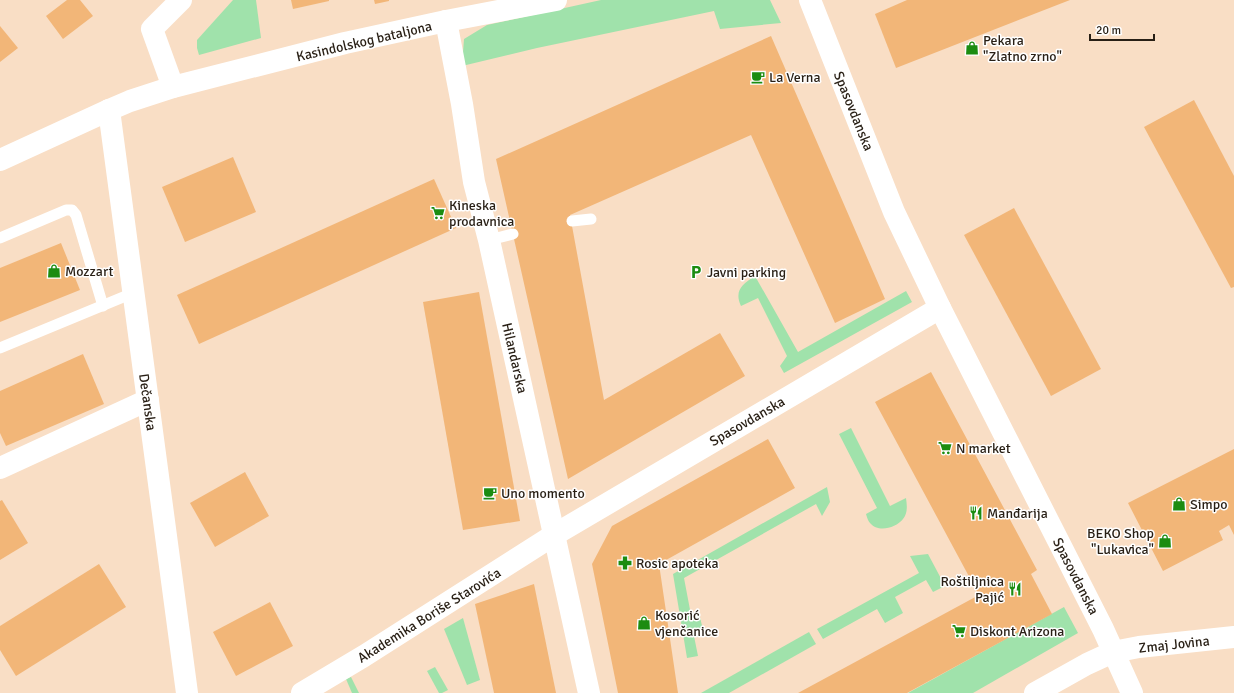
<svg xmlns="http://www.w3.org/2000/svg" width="1234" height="693" font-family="Signika,sans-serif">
<rect width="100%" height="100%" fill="#f9dec5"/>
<!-- green -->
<g fill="#a0e2ab">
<polygon points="233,0 256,0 261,38 199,55 197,48 197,40"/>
<polygon points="601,0 770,0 781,23 720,29 714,11 537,48 462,66 464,39 487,25"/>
<path d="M755,276L798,352L906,291L912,302L784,373L780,366L787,356L758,298L741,306C734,291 742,284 755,276Z"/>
<path d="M851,428L890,506L906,498C907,505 908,513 903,519C896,528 878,533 870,523C868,521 867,517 866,514L877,508L839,434Z"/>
<polygon points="827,487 830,502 822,516 816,504 684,578 691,615 699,613 703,630 694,636 698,656 687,658 673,574"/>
<polygon points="928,554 945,586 933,592 926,580 895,597 903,613 885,623 877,609 823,639 817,629 919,573 910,556"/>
<polygon points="1064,607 1078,633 973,693 908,693"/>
<polygon points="463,618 480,680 467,685 444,629"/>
<polygon points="809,632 816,644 729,693 701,693"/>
<polygon points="435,667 448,690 442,693 439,693 427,671"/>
<polygon points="351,677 359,693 352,693 346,679"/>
</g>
<!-- building -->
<g fill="#f2b678">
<polygon points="67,0 80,0 93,16 63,39 46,16"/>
<polygon points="291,0 329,0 329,1 293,9"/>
<polygon points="374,0 389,0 389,1 375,4"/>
<polygon points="907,0 1070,0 896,68 875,14"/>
<polygon points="0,26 18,48 0,62"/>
<polygon points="771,36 885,299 835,323 751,135 570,215 604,400 720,333 745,376 568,479 496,159"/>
<polygon points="1194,100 1234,176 1234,287 1231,288 1144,127"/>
<polygon points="233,157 256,212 185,242 162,187"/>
<polygon points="434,179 456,228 199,344 177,295"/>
<polygon points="1014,208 1101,369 1051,396 964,235"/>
<polygon points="61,243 80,290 0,322 0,268"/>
<polygon points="479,292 520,521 463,530 423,302"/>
<polygon points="83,354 104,404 6,446 0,433 0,391"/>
<polygon points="931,372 1037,570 1031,574 1052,614 907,693 798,693 979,595 875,402"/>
<polygon points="768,439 795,488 659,564 678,693 618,693 592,564 612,526"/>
<polygon points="1234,449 1234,535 1229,525 1219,531 1223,540 1163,571 1128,503"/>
<polygon points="245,472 269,516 215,547 190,503"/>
<polygon points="2,500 28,543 0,560 0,501"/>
<polygon points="99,564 126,607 16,676 0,650 0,626"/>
<polygon points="534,584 556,693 494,693 475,604"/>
<polygon points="270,602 293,646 236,676 213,632"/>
</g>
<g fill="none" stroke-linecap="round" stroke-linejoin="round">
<!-- service -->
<g stroke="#fff" stroke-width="11">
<polyline points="572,221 591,219"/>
<polyline points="0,238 66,210 72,210 76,215 103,306"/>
<polyline points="489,240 513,234"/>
<polyline points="0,348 133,293"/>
</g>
<!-- minor -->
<g stroke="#fff" stroke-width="22">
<polyline points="446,21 462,104 474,182 489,240 589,693"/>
<polyline points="173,87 152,29 181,0"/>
<polyline points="0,468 148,400"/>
<polyline points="302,693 364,656 554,535 940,308"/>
</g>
<!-- tertiary -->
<g stroke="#fff" stroke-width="22">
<polyline points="810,0 894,212 940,308 1103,629 1132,693"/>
<polyline points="109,110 187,693"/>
<polyline points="0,160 109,110 130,101 173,87 345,43 446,21 556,0"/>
<polyline points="1035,693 1087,664 1113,652 1139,647 1234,637"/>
</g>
</g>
<!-- icons -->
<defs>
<g id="shop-bare" transform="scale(1.08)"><path d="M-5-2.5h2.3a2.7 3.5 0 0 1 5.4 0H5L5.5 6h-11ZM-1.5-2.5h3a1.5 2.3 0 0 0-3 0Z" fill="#1c8c11" stroke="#fff" stroke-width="2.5" paint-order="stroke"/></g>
<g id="cafe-bare" transform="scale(1.08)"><path d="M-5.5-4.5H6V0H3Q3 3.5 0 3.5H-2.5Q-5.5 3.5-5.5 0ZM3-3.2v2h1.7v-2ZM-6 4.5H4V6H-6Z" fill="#1c8c11" stroke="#fff" stroke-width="2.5" paint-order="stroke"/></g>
<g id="supermarket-bare" transform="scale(1.08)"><path d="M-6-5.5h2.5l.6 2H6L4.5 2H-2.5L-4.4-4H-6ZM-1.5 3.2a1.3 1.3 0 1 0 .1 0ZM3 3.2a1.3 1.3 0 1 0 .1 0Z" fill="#1c8c11" stroke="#fff" stroke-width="2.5" paint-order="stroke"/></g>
<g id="parking-bare" transform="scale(1.08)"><path d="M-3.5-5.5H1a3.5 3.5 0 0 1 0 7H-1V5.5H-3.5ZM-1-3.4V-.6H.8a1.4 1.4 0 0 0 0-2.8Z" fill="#1c8c11" stroke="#fff" stroke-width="2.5" paint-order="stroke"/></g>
<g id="restaurant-bare" transform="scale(1.08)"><path d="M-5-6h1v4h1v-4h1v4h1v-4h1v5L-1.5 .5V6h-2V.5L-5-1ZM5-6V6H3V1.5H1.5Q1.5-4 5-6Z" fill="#1c8c11" stroke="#fff" stroke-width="2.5" paint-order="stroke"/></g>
<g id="pharmacy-bare" transform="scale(1.08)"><path d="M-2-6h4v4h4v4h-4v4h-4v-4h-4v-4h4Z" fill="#1c8c11" stroke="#fff" stroke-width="2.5" paint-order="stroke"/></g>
</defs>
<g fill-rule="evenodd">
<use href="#shop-bare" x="972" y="48"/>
<use href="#cafe-bare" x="758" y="77"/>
<use href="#supermarket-bare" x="438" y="213"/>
<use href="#shop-bare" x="54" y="271"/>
<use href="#parking-bare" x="696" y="272"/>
<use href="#supermarket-bare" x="945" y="448"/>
<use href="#cafe-bare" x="490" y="493"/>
<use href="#shop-bare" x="1179" y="504"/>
<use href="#restaurant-bare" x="976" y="513"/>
<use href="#shop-bare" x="1165" y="541"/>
<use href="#pharmacy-bare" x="625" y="563"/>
<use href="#restaurant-bare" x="1015" y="589"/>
<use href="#shop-bare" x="644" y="623"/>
<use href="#supermarket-bare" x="959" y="631"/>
</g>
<g text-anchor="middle" stroke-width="3" stroke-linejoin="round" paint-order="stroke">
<!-- poi labels -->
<g font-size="14" fill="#281f15" stroke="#fff" text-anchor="start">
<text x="983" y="45">Pekara<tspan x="983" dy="16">"Zlatno zrno"</tspan></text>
<text x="769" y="82">La Verna</text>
<text x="449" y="210">Kineska<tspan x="449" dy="16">prodavnica</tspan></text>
<text x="65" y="276">Mozzart</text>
<text x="707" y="277">Javni parking</text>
<text x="956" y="453">N market</text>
<text x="501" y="498">Uno momento</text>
<text x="1190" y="509">Simpo</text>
<text x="987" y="518">Manđarija</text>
<text x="1154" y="538" text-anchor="end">BEKO Shop<tspan x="1154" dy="16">"Lukavica"</tspan></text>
<text x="636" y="568">Rosic apoteka</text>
<text x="1004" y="586" text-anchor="end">Roštiljnica<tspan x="1004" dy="16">Pajić</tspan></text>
<text x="655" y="620">Kosorić<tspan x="655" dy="16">vjenčanice</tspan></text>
<text x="970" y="636">Diskont Arizona</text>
</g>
<!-- street labels -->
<g font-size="14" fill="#281f15" stroke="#fff">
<text transform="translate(364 41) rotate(-13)" y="5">Kasindolskog bataljona</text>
<text transform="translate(854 111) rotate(68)" y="5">Spasovdanska</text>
<text transform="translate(515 358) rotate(77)" y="5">Hilandarska</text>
<text transform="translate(148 402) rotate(82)" y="5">Dečanska</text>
<text transform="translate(747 421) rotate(-30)" y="5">Spasovdanska</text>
<text transform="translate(1076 576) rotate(63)" y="5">Spasovdanska</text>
<text transform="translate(429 615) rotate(-32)" y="5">Akademika Boriše Starovića</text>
<text transform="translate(1174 644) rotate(-6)" y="5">Zmaj Jovina</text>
</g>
</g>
<!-- scale -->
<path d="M1090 34v6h64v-6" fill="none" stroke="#281f15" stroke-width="2"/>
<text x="1096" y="34" font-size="12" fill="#281f15" stroke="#ffffff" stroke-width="3" paint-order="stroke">20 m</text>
</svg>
